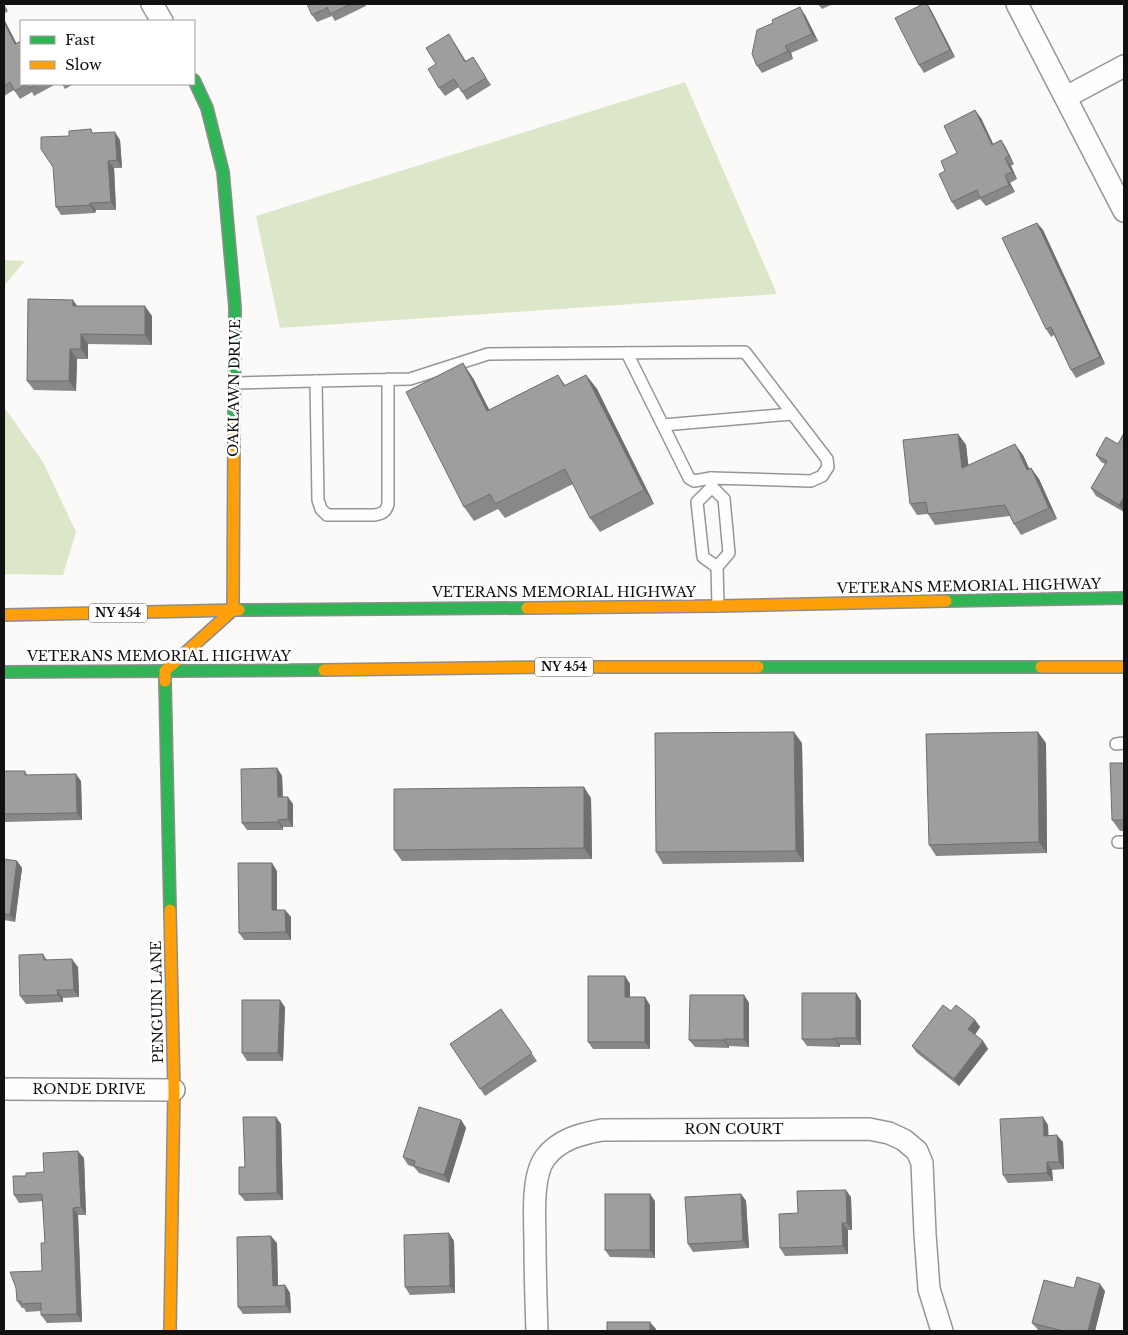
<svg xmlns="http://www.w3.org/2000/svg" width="1128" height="1335" font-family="'Libre Baskerville',serif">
<rect width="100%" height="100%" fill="#fcfaf8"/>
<!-- forest -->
<g fill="#dce6c9">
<polygon points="685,82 777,294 280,328 256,216"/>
<polygon points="4,260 25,261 4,286"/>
<polygon points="4,407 43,462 76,532 63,575 4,574"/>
</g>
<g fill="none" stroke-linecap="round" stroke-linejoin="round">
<!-- lane casing -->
<g stroke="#979695" stroke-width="14">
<g id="lane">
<polyline points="627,353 689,478 694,481 711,478"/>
<path d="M388,379V504C386,512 382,514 374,515H327L321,509L318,500L316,381L410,379L488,354L745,352L827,459L828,467L822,476L811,481L711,478L712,487L724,499L729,553L717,567L718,606"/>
<polyline points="234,383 316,381"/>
<polyline points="663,425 792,414"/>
<polyline points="712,487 697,502 703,557 717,567"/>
<polyline points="1116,744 1124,743"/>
<polyline points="1118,842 1124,842"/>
</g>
</g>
<!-- street casing -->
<g stroke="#979695" stroke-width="24">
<g id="street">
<polyline points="152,4 162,21"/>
<polyline points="1017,4 1124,211"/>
<polyline points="1066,97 1124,66"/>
<polyline points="4,1089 174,1090"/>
<path d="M537,1331C536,1302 535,1273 535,1244C535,1221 531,1177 545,1158C559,1139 581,1134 602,1130L869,1129L889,1133L904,1140L917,1151L922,1163L925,1234L929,1289L942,1331"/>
</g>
</g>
<!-- fast casing -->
<g stroke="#8d8d8c" stroke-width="14">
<g id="fast">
<polyline points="194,80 207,108 223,172 235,307 234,424"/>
<polyline points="946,601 1124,598"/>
<polyline points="239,610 527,608"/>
<polyline points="758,667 1041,667"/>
<polyline points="4,672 324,670"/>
<polyline points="165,681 170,910"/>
</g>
</g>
<!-- slow casing -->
<g stroke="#8d8d8c" stroke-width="14">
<g id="slow">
<polyline points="527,608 718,606 946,601"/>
<polyline points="4,615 239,610"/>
<polyline points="1041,667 1124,667"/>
<polyline points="324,670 556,667 758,667"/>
<polyline points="165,681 165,671 233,610 234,424"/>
<polyline points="170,1331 174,1090 170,910"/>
</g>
</g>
<!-- lane -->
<use href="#lane" stroke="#fffefe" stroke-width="11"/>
<!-- street -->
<use href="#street" stroke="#fffefe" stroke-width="21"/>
<!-- fast -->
<use href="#fast" stroke="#30b455" stroke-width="11"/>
<!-- slow -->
<use href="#slow" stroke="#ff9f0a" stroke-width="11"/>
</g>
<!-- wall -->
<g fill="#8a8886">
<polygon points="4,4 8,11 4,14"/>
<polygon points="307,4 365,4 366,6 335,21 332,16 317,22 312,15"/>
<polygon points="818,4 833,4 822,9"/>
<polygon points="927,4 931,10 955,57 924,73 919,65"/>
<polygon points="805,15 818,41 791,53 793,59 762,73 757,66"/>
<polygon points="4,19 16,44 21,84 56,84 34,96 32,92 20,99 14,90 4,96"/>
<polygon points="454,42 466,61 473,57 491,85 467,100 459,87 445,96 439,88 436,64"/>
<polygon points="62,84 74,84 65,89"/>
<polygon points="981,118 993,144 1001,140 1006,148 1014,164 1011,166 1017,179 1010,183 1015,192 986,206 980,199 957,210 952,202 945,171"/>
<polygon points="94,133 120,140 122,168 114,168 116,210 96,210 95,213 61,215 56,207 69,136"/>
<polygon points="1037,223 1043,230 1105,364 1076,378 1071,370 1054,335 1051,337 1046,329"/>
<polygon points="78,306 152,316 152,345 88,344 88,359 77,359 76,391 34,390 27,381"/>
<polygon points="558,375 565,385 586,375 597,389 654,504 600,532 590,518 573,484 505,518 498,509 474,521 464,507 473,378 489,410"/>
<polygon points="1124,433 1124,512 1096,496 1091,488 1105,464 1101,462 1096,455 1118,444"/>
<polygon points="958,434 966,445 968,465 1023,455 1029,469 1031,468 1039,479 1057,519 1021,535 1014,524 1010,516 935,525 928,514 917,515 910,504"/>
<polygon points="802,743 804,862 663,864 656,852"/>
<polygon points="1046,743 1047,853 936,856 929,845"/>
<polygon points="1124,763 1124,831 1120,831 1112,820"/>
<polygon points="277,768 282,776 283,797 293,804 293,827 283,827 283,830 247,830 242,823"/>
<polygon points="4,771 25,771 27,775 81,781 82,820 5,822 4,821"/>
<polygon points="591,798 592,859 402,861 394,850"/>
<polygon points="4,859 17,861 22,868 15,922 4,920"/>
<polygon points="277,871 277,910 285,910 291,917 291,940 244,940 239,933"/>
<polygon points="43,954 47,960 78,967 79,997 63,998 63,1002 26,1004 20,996"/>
<polygon points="625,976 630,984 630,997 650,1005 650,1049 593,1049 588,1042"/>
<polygon points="856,993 861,1001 861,1045 840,1045 840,1047 807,1046 802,1039"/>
<polygon points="744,995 749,1003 749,1047 729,1046 729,1048 695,1047 689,1040"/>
<polygon points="285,1007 283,1061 247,1061 242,1053"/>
<polygon points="501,1009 537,1061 485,1096 450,1044"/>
<polygon points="951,1011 975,1020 980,1027 975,1035 983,1041 988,1049 959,1086 917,1053 912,1046"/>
<polygon points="461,1120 466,1128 449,1183 419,1173 414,1167 408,1165 403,1157"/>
<polygon points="281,1124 283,1200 245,1201 239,1194 245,1167"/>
<polygon points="1048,1125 1048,1135 1063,1142 1064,1169 1052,1170 1053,1181 1008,1183 1003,1175"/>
<polygon points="84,1158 86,1215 78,1215 82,1322 47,1323 41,1315 41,1311 26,1312 24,1308 22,1308 17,1301 42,1271 45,1243 43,1201 19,1203 14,1195 26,1176 44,1172"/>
<polygon points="741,1194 746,1201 749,1248 693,1252 688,1244"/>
<polygon points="851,1197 852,1230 848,1230 848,1254 785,1256 780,1248"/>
<polygon points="655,1201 655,1258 610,1257 605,1250"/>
<polygon points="454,1241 455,1293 410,1295 405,1287"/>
<polygon points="277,1243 278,1285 285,1285 290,1293 291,1313 243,1314 238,1307"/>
<polygon points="1074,1288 1105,1291 1095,1331 1041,1331 1038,1330 1032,1323"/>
</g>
<!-- shaded-wall -->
<g fill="#706f6d">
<polygon points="927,4 931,10 955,57 950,50"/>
<polygon points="800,7 805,15 818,41 812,34"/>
<polygon points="4,19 21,52 15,44 4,22"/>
<polygon points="785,46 791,53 793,59 788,51"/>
<polygon points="975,110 981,118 997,152 992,145"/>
<polygon points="115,132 120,140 122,168 117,160"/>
<polygon points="1001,140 1006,148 1014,164 1009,156"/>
<polygon points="1005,158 1011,166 1017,179 1012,172"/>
<polygon points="108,161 114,168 116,210 111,202"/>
<polygon points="1005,175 1010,183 1015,192 1009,185"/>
<polygon points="90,203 96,210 95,213 90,205"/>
<polygon points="1037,223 1043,230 1105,364 1100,357"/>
<polygon points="73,300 80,310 73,306"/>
<polygon points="145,306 152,316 152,345 145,335"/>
<polygon points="81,334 88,344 88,359 81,349"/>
<polygon points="70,349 77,359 76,391 69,381"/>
<polygon points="463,363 473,378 497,425 487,411"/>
<polygon points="586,375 597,389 654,504 644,490"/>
<polygon points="958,434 966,445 970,479 962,468"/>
<polygon points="1015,444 1023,455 1035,481 1027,470"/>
<polygon points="1031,468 1039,479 1057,519 1049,508"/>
<polygon points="1124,497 1124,512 1119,505"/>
<polygon points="794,732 802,743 804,862 796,851"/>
<polygon points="1038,732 1046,743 1047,853 1039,842"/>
<polygon points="277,768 282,776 283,805 278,797"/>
<polygon points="76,774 81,781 82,820 77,813"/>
<polygon points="584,787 591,798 592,859 584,848"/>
<polygon points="288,797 293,804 293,827 288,819"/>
<polygon points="278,820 283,827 283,830 278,822"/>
<polygon points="17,861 22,868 15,922 10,915"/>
<polygon points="272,863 277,871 277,918 272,910"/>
<polygon points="285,910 291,917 291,940 286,932"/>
<polygon points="72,959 78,967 79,997 74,990"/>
<polygon points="625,976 630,984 630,1005 625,997"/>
<polygon points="57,990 63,998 63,1002 58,995"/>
<polygon points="856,993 861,1001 861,1045 856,1038"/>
<polygon points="744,995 749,1003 749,1047 744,1039"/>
<polygon points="645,997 650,1005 650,1049 645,1042"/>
<polygon points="280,1000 285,1007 283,1061 278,1053"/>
<polygon points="975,1020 980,1027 973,1037 968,1029"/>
<polygon points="834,1038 840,1045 840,1047 834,1039"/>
<polygon points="724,1039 729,1046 729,1048 723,1040"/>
<polygon points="983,1041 988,1049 959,1086 954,1079"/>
<polygon points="276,1117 281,1124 283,1200 277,1193"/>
<polygon points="1043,1117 1048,1125 1049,1143 1044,1136"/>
<polygon points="461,1120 466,1128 449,1183 444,1175"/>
<polygon points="1057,1135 1063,1142 1064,1169 1059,1162"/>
<polygon points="78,1151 84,1158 86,1215 81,1207"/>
<polygon points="1047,1162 1052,1170 1053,1181 1047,1173"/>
<polygon points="846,1190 851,1197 852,1230 847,1223"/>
<polygon points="650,1194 655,1201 655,1258 650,1250"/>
<polygon points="741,1194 746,1201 749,1248 743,1241"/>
<polygon points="73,1208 78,1215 82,1322 77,1314"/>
<polygon points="842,1223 848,1230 848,1254 843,1246"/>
<polygon points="449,1233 454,1241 455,1293 450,1286"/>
<polygon points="271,1236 277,1243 278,1293 273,1286"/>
<polygon points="1100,1284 1105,1291 1095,1331 1088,1331"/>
<polygon points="285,1285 290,1293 291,1313 286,1306"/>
<polygon points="650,1322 656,1329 656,1331 650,1331"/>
</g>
<!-- building -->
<g fill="#a09e9c" stroke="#706f6d">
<polygon points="307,4 351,4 330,14 327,7 327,8 312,15"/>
<polygon points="923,4 927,4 950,50 919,65 895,18"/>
<polygon points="800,7 812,34 785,46 788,51 757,66 752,54 757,30 773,23 772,20"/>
<polygon points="4,22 15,44 21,41 21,84 37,84 29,88 27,84 15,91 10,82 4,86"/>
<polygon points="449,34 465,62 473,57 486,78 462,92 454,79 439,88 428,69 436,64 426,48"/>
<polygon points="975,110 992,145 1001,140 1009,156 1005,158 1012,172 1005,175 1009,185 980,198 977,190 952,202 939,174 945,171 941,161 957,153 944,126"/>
<polygon points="91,129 92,133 115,132 117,160 108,161 111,202 90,203 90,205 56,207 53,167 41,149 41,137 69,136 69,131"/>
<polygon points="1037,223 1100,357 1071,370 1051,327 1046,329 1002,238"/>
<polygon points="28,299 73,300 73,306 145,306 145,335 81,334 81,349 70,349 69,381 27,381"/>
<polygon points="463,363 487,411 558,375 564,386 586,375 644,490 590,518 565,469 495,504 490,494 464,507 406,392"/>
<polygon points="1124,433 1124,497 1119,505 1091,488 1107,461 1096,455 1106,437 1118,444"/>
<polygon points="958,434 962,468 1015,444 1027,470 1031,468 1049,508 1014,524 1005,505 928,514 926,502 910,504 903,440"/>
<polygon points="794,732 796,851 656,852 655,733"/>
<polygon points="1038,732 1039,842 929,845 926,734"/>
<polygon points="1110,763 1124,763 1124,820 1112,820"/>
<polygon points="277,768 278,797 288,797 288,819 278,820 278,822 242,823 241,769"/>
<polygon points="4,771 25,771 25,775 76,774 77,813 4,814"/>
<polygon points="584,787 584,848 394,850 394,789"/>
<polygon points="4,859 17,861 10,915 4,914"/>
<polygon points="238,863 272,863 272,910 285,910 286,932 239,933"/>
<polygon points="43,954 44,960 72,959 74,990 57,990 58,995 20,996 19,955"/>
<polygon points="588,976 625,976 625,997 645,997 645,1042 588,1042"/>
<polygon points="802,993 856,993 856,1038 834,1038 834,1039 802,1039"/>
<polygon points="690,995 744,995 744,1039 724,1039 723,1040 689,1040"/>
<polygon points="242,1000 280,1000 278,1053 242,1053"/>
<polygon points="943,1005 951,1011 956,1005 975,1020 968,1029 983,1041 954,1079 912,1046"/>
<polygon points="501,1009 532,1053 480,1089 450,1044"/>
<polygon points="419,1107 461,1120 444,1175 414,1166 415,1161 403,1157"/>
<polygon points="243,1117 276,1117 277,1193 239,1194 239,1167 245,1167"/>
<polygon points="1043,1117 1044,1136 1057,1135 1059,1162 1047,1162 1047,1173 1003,1175 1000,1119"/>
<polygon points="78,1151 81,1207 73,1208 77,1314 41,1315 41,1303 21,1304 21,1301 17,1301 16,1288 10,1272 42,1271 41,1243 45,1243 42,1194 14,1195 13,1176 26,1176 26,1173 44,1172 43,1153"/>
<polygon points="846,1190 847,1223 842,1223 843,1246 780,1248 779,1214 798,1213 797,1191"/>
<rect x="605" y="1194" width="45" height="56"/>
<polygon points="741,1194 743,1241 688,1244 685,1197"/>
<polygon points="449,1233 450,1286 405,1287 404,1235"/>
<polygon points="271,1236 273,1286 285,1285 286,1306 238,1307 237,1237"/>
<polygon points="1077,1277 1100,1284 1088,1331 1063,1331 1032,1323 1044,1280 1074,1288"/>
<rect x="607" y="1322" width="43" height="9"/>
</g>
<g text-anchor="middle" stroke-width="5" stroke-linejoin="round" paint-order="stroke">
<!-- shield labels -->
<g fill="#fff" stroke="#585858" stroke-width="1">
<rect x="89" y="603.5" width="58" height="19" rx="4"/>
<rect x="535" y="657.5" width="58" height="19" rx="4"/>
</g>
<g font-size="12" font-weight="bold" fill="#111">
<text x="118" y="617">NY 454</text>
<text x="564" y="671">NY 454</text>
</g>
<!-- street labels -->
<g font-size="14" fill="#111" stroke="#fff">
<text transform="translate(234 388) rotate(-89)" y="5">OAKLAWN DRIVE</text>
<text transform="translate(969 586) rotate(-1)" y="5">VETERANS MEMORIAL HIGHWAY</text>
<text x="564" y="597">VETERANS MEMORIAL HIGHWAY</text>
<text x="159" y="661">VETERANS MEMORIAL HIGHWAY</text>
<text transform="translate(157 1002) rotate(-91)" y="5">PENGUIN LANE</text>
<text x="89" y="1094">RONDE DRIVE</text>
<text x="734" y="1134">RON COURT</text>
</g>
</g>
<!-- border -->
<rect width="1128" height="1335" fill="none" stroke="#111111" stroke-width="10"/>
<!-- legend -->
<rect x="20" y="20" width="175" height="65" fill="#ffffff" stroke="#a0a0a0"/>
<rect x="30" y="36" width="25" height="8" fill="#30b455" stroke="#a0a0a0"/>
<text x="65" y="45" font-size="15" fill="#111111">Fast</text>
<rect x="30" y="61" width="25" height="8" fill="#ff9f0a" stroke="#a0a0a0"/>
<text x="65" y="70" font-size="15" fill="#111111">Slow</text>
</svg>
